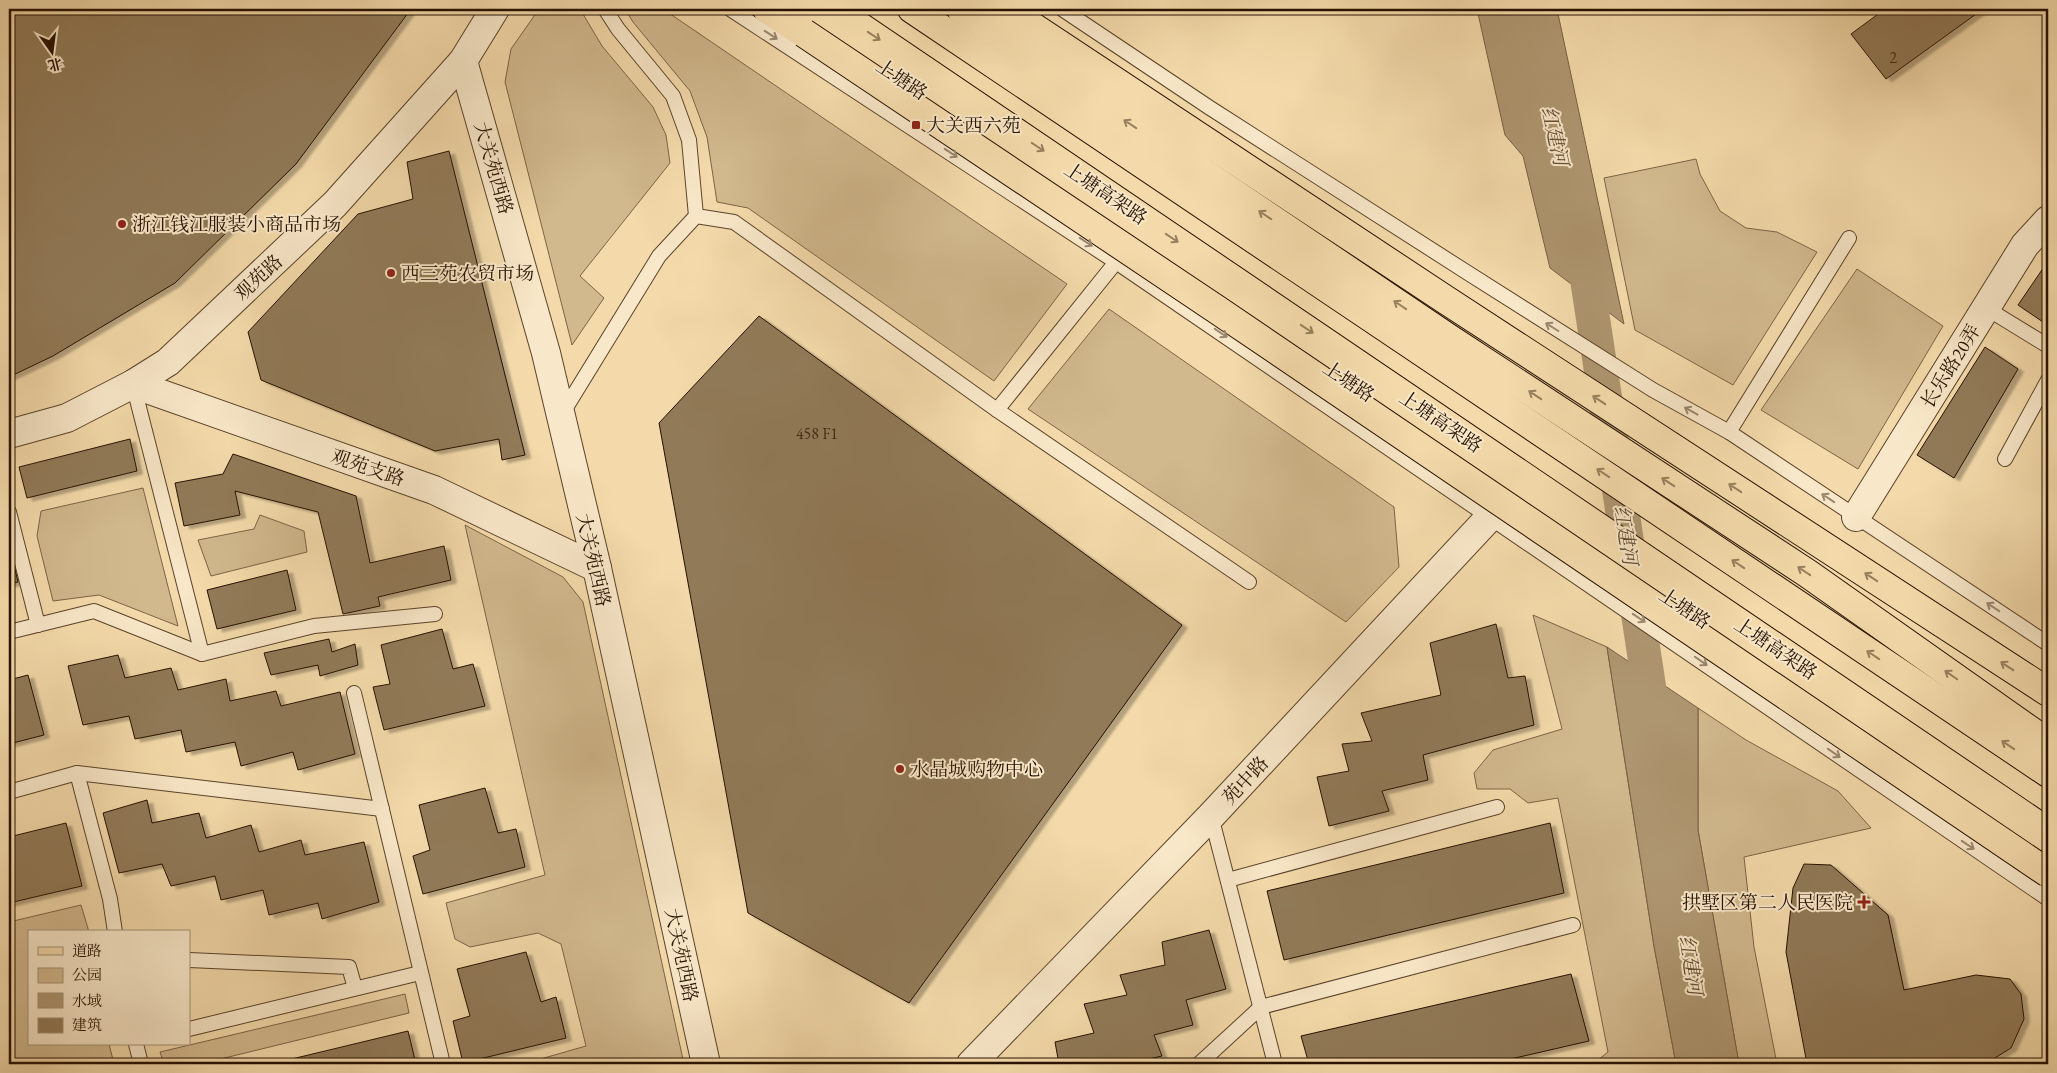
<svg xmlns="http://www.w3.org/2000/svg" width="2057" height="1073" font-family="'EB Garamond','Noto Serif SC',serif">
<defs>
<filter id="shadow"><feDropShadow dx="5.5" dy="3" stdDeviation="1" flood-color="#0004"/></filter>
</defs>
<rect width="100%" height="100%" fill="#f4daaa"/>
<filter id="stains"><feTurbulence type="fractalNoise" baseFrequency=".004" numOctaves="4"/><feColorMatrix values="0 0 0 0 .2 0 0 0 0 .09 0 0 0 0 .02 0 0 0 .5 -.17"/></filter>
<radialGradient id="worn" r=".72"><stop offset=".6" stop-color="#630" stop-opacity="0"/><stop offset="1" stop-color="#630" stop-opacity=".3"/></radialGradient>
<!-- green -->
<g fill="#d1b88d" stroke="#7c6446">
<polygon points="539,9 580,9 602,46 653,107 666,135 670,163 580,276 604,298 572,345 505,82 511,49"/>
<polygon points="625,9 663,9 1067,284 994,381 748,208 717,202 707,137 690,91 633,22"/>
<polygon points="1696,159 1700,174 1720,211 1746,228 1777,232 1817,252 1733,385 1635,330 1604,178"/>
<polygon points="1857,269 1943,326 1858,469 1761,410"/>
<polygon points="1109,309 1394,507 1399,567 1346,622 1028,409"/>
<polygon points="143,488 178,626 99,595 53,601 37,536 41,511"/>
<polygon points="260,515 304,531 307,552 211,576 198,540 254,529"/>
<polygon points="465,525 563,577 583,602 684,1064 523,1064 586,1046 561,944 538,933 470,947 455,939 446,903 545,875"/>
<polygon points="1533,615 1607,647 1654,946 1676,1064 1593,1064 1608,1052 1558,798 1528,803 1510,789 1477,789 1474,773 1493,750 1562,729"/>
<polygon points="1698,708 1746,740 1838,791 1871,828 1744,857 1754,947 1777,1064 1739,1064 1698,830"/>
<polygon points="81,905 89,932 29,932 29,1044 109,1044 114,1064 9,1064 9,922"/>
<polygon points="405,994 409,1013 200,1064 164,1064 160,1052"/>
</g>
<!-- water -->
<g fill="#ae9670" stroke="#786143">
<polygon points="1477,9 1557,9 1624,324 1550,268 1523,156 1505,135"/>
<polygon points="1607,647 1698,708 1698,830 1739,1064 1676,1064 1654,946"/>
</g>
<g fill="none" stroke-linecap="round" stroke-linejoin="round">
<!-- canal -->
<polyline stroke="#ae9670" stroke-width="34" points="1583,253 1654,719"/>
</g>
<!-- building -->
<g fill="#917a58" stroke="#261100" filter="url(#shadow)">
<polygon points="9,9 411,9 296,164 175,283 53,356 9,377"/>
<polygon points="1885,9 1983,9 1886,79 1851,34"/>
<polygon points="449,151 525,455 502,460 499,439 435,451 261,380 248,332 358,214 413,199 407,162"/>
<polygon points="2048,261 2048,321 2046,324 2018,305"/>
<polygon points="759,316 1182,625 909,1003 748,913 659,423"/>
<polygon points="1985,347 2018,369 1954,478 1917,455"/>
<polygon points="130,439 137,471 27,498 19,467"/>
<polygon points="233,454 356,496 370,563 444,546 451,580 378,597 380,606 343,614 318,512 235,491 240,515 184,526 175,483 223,474"/>
<polygon points="9,544 18,582 9,584"/>
<polygon points="287,570 296,610 217,629 207,590"/>
<polygon points="1496,624 1508,678 1525,676 1534,725 1423,755 1428,780 1382,791 1389,811 1329,826 1317,777 1349,771 1342,744 1372,741 1361,713 1441,695 1430,643"/>
<polygon points="442,629 453,669 473,664 485,706 384,730 373,687 390,684 381,645"/>
<polygon points="329,639 332,652 355,644 358,665 320,676 318,665 271,675 264,653"/>
<polygon points="118,655 125,678 171,668 178,690 226,679 230,701 276,691 281,706 340,692 355,754 298,770 293,752 241,766 235,742 186,752 181,730 135,739 129,716 83,725 68,666"/>
<polygon points="28,675 44,735 9,744 9,680"/>
<polygon points="485,788 498,833 516,829 525,867 423,894 413,856 430,850 419,805"/>
<polygon points="147,800 152,823 199,813 206,838 251,825 259,852 301,840 305,855 364,842 379,902 322,919 318,903 269,915 263,890 221,900 215,876 171,886 162,864 119,873 103,813"/>
<polygon points="66,823 82,886 9,903 9,837"/>
<polygon points="1550,823 1564,893 1284,960 1267,891"/>
<polygon points="1804,864 1831,865 1888,915 1904,990 1976,975 2010,979 2021,994 2024,1019 2011,1048 1990,1061 1971,1064 1807,1064 1786,952 1793,888"/>
<polygon points="1209,930 1226,989 1186,1000 1193,1025 1154,1035 1162,1056 1127,1064 1059,1064 1055,1042 1094,1033 1084,1004 1127,995 1120,975 1165,965 1162,942"/>
<polygon points="526,952 541,1002 556,997 566,1038 463,1063 453,1021 470,1016 457,969"/>
<polygon points="1571,974 1589,1041 1489,1064 1309,1064 1301,1036"/>
<polygon points="408,1031 416,1064 271,1064"/>
</g>
<g fill="none" stroke-linecap="round" stroke-linejoin="round">
<!-- service casing -->
<g stroke="#5a432a" stroke-width="16">
<g id="service">
<polyline points="605,9 618,29 673,96 689,140 696,216"/>
<polyline points="730,9 1116,262 2048,899"/>
<polyline points="1062,9 1210,108 1468,273 1653,390 1729,432 2048,644"/>
<polyline points="1986,308 2048,346"/>
<polyline points="133,384 202,654"/>
<polyline points="997,410 1116,262"/>
<polyline points="562,414 659,256 696,216 734,222 997,410 1249,582"/>
<polyline points="1729,432 1849,238"/>
<polyline points="2005,459 2048,380"/>
<polyline points="9,512 38,625"/>
<polyline points="9,632 94,611 202,654 314,626 435,614"/>
<polyline points="354,693 443,1064"/>
<polyline points="77,773 110,899 115,932"/>
<polyline points="9,792 77,773 382,809"/>
<polyline points="1211,816 1275,1064"/>
<polyline points="1228,880 1497,807"/>
<polyline points="189,960 349,967 355,988"/>
<polyline points="189,1029 420,973"/>
<polyline points="136,1044 141,1064"/>
<polyline points="1199,1064 1261,1007 1573,925"/>
</g>
</g>
<!-- minor casing -->
<g stroke="#5a432a" stroke-width="30">
<g id="minor">
<polyline points="463,61 546,353 597,568 706,1064"/>
<polyline points="133,384 434,490 597,568"/>
<polyline points="9,434 67,418 133,384 168,362 335,204 463,61 495,9"/>
<polyline points="1856,517 2025,245 2048,220"/>
<polyline points="971,1064 1211,816 1514,491"/>
</g>
</g>
<!-- primary casing -->
<g stroke="#261100" stroke-width="30">
<g id="primary">
<polyline points="799,9 1514,491 2048,856"/>
<polyline points="961,9 1450,339 1807,573 2048,743"/>
</g>
</g>
<!-- trunk casing -->
<g stroke="#261100" stroke-width="30">
<g id="trunk">
<polyline points="767,9 804,33"/>
<polyline points="834,9 2048,832"/>
<polyline points="912,9 2048,773"/>
<polyline points="1006,9 1446,300 2048,692"/>
</g>
</g>
<!-- service -->
<use href="#service" stroke="#f8e7c8" stroke-width="14"/>
<!-- minor -->
<use href="#minor" stroke="#f8e7c8" stroke-width="28"/>
<!-- primary -->
<use href="#primary" stroke="#f4daaa" stroke-width="28"/>
<!-- trunk -->
<use href="#trunk" stroke="#f4daaa" stroke-width="28"/>
<!-- trunk-bridge casing -->
<g stroke="#261100" stroke-width="30" stroke-linecap="butt">
<polyline id="trunk-bridge" points="804,33 1216,309 2048,873"/>
</g>
<!-- trunk-bridge -->
<use href="#trunk-bridge" stroke="#f4daaa" stroke-width="28"/>
</g>
<!-- one-way arrows -->
<defs><path id="oneway-shaft" d="M-6 0H5M1.5-3L5.5 0L1.5 3" fill="none" stroke-width="1.6" stroke-linecap="round" stroke-linejoin="round" transform="scale(1.25)"/></defs>
<g stroke="#9a876e">
<use href="#oneway-shaft" transform="translate(771 35) rotate(33)"/>
<use href="#oneway-shaft" transform="translate(951 153) rotate(33)"/>
<use href="#oneway-shaft" transform="translate(1086 242) rotate(33)"/>
<use href="#oneway-shaft" transform="translate(1552 327) rotate(-148)"/>
<use href="#oneway-shaft" transform="translate(1221 333) rotate(34)"/>
<use href="#oneway-shaft" transform="translate(1691 411) rotate(-151)"/>
<use href="#oneway-shaft" transform="translate(1828 498) rotate(-146)"/>
<use href="#oneway-shaft" transform="translate(1993 607) rotate(-147)"/>
<use href="#oneway-shaft" transform="translate(1639 618) rotate(34)"/>
<use href="#oneway-shaft" transform="translate(1701 661) rotate(35)"/>
<use href="#oneway-shaft" transform="translate(1834 753) rotate(35)"/>
<use href="#oneway-shaft" transform="translate(1968 845) rotate(34)"/>
</g>
<g stroke="#97805e">
<use href="#oneway-shaft" transform="translate(874 36) rotate(34)"/>
<use href="#oneway-shaft" transform="translate(1130 124) rotate(-146)"/>
<use href="#oneway-shaft" transform="translate(1038 147) rotate(34)"/>
<use href="#oneway-shaft" transform="translate(1265 215) rotate(-146)"/>
<use href="#oneway-shaft" transform="translate(1172 238) rotate(34)"/>
<use href="#oneway-shaft" transform="translate(1400 305) rotate(-146)"/>
<use href="#oneway-shaft" transform="translate(1307 329) rotate(34)"/>
<use href="#oneway-shaft" transform="translate(1535 395) rotate(-147)"/>
<use href="#oneway-shaft" transform="translate(1599 400) rotate(-147)"/>
<use href="#oneway-shaft" transform="translate(1603 473) rotate(-146)"/>
<use href="#oneway-shaft" transform="translate(1668 482) rotate(-147)"/>
<use href="#oneway-shaft" transform="translate(1735 488) rotate(-147)"/>
<use href="#oneway-shaft" transform="translate(1738 564) rotate(-146)"/>
<use href="#oneway-shaft" transform="translate(1804 571) rotate(-146)"/>
<use href="#oneway-shaft" transform="translate(1871 577) rotate(-147)"/>
<use href="#oneway-shaft" transform="translate(1873 655) rotate(-146)"/>
<use href="#oneway-shaft" transform="translate(2007 666) rotate(-147)"/>
<use href="#oneway-shaft" transform="translate(1951 675) rotate(-145)"/>
<use href="#oneway-shaft" transform="translate(2008 745) rotate(-146)"/>
</g>
<!-- markers -->
<g fill="#8f2418" stroke="#f8e7c8" stroke-width="2">
<rect x="911" y="120" width="10" height="10" rx="2.5"/>
<circle cx="122" cy="224" r="5"/>
<circle cx="391" cy="273" r="5"/>
<circle cx="900" cy="769" r="5"/>
<path d="M1861.5 894.5h5v5h5v5h-5v5h-5v-5h-5v-5h5z"/>
</g>
<g text-anchor="middle" stroke-width="4" stroke-linejoin="round" paint-order="stroke">
<!-- number labels -->
<g font-size="16" fill="#412b16">
<text x="1893" y="63">2</text>
<text x="817" y="439">458 F1</text>
</g>
<!-- street labels -->
<g font-size="19" fill="#261100" stroke="#f8e7c8">
<text transform="translate(902 79) rotate(34)" y="7">上塘路</text>
<text transform="translate(494 168) rotate(74)" y="7">大关苑西路</text>
<text transform="translate(1106 193) rotate(34)" y="7">上塘高架路</text>
<text transform="translate(258 277) rotate(-43)" y="7">观苑路</text>
<text transform="translate(1950 366) rotate(-58)" y="7">长乐路20弄</text>
<text transform="translate(1349 381) rotate(34)" y="7">上塘路</text>
<text transform="translate(1441 421) rotate(34)" y="7">上塘高架路</text>
<text transform="translate(368 467) rotate(19)" y="7">观苑支路</text>
<text transform="translate(594 560) rotate(77)" y="7">大关苑西路</text>
<text transform="translate(1685 608) rotate(34)" y="7">上塘路</text>
<text transform="translate(1776 648) rotate(34)" y="7">上塘高架路</text>
<text transform="translate(1245 780) rotate(-47)" y="7">苑中路</text>
<text transform="translate(682 955) rotate(78)" y="7">大关苑西路</text>
</g>
<!-- poi labels -->
<g font-size="19" fill="#261100" stroke="#f8e7c8" text-anchor="start">
<text x="926" y="132">大关西六苑</text>
<text x="132" y="231">浙江钱江服装小商品市场</text>
<text x="401" y="280">西三苑农贸市场</text>
<text x="910" y="776">水晶城购物中心</text>
<text x="1853" y="909" text-anchor="end">拱墅区第二人民医院</text>
</g>
<!-- water labels -->
<g font-size="20" font-style="italic" fill="#634d32" stroke="#f8e7c8">
<text transform="translate(1555 136) rotate(77)" y="7">红建河</text>
<text transform="translate(1626 535) rotate(81)" y="7">红建河</text>
<text transform="translate(1691 965) rotate(81)" y="7">红建河</text>
</g>
</g>
<!-- margin -->
<rect width="2057" height="1073" fill="none" stroke="#f4daaa" stroke-width="30"/>
<rect x="10" y="10" width="2037" height="1053" fill="none" stroke="#261100" stroke-width="2.5"/>
<rect x="15" y="15" width="2027" height="1043" fill="none" stroke="#261100"/>
<!-- legend -->
<rect x="28" y="930" width="162" height="115" fill="#f8e7c8" stroke="#a49178"/>
<rect x="38" y="947" width="25" height="8" fill="#f4daaa" stroke="#a49178"/>
<text x="72" y="956" font-size="15" fill="#261100">道路</text>
<rect x="38" y="968" width="25" height="15" fill="#d1b88d" stroke="#a49178"/>
<text x="72" y="980" font-size="15" fill="#261100">公园</text>
<rect x="38" y="993" width="25" height="15" fill="#ae9670" stroke="#a49178"/>
<text x="72" y="1006" font-size="15" fill="#261100">水域</text>
<rect x="38" y="1018" width="25" height="15" fill="#917a58" stroke="#a49178"/>
<text x="72" y="1030" font-size="15" fill="#261100">建筑</text>
<!-- north arrow -->
<g transform="translate(52 52) rotate(166)" stroke="#f8e7c8" stroke-width="4" paint-order="stroke">
<path d="M0-4L9 19L0 12L-9 19Z" fill="#261100"/>
<text y="-8" font-size="14" font-weight="bold" text-anchor="middle" fill="#261100">北</text>
</g>
<rect width="100%" height="100%" filter="url(#stains)"/>
<rect width="100%" height="100%" fill="url(#worn)"/>
</svg>
